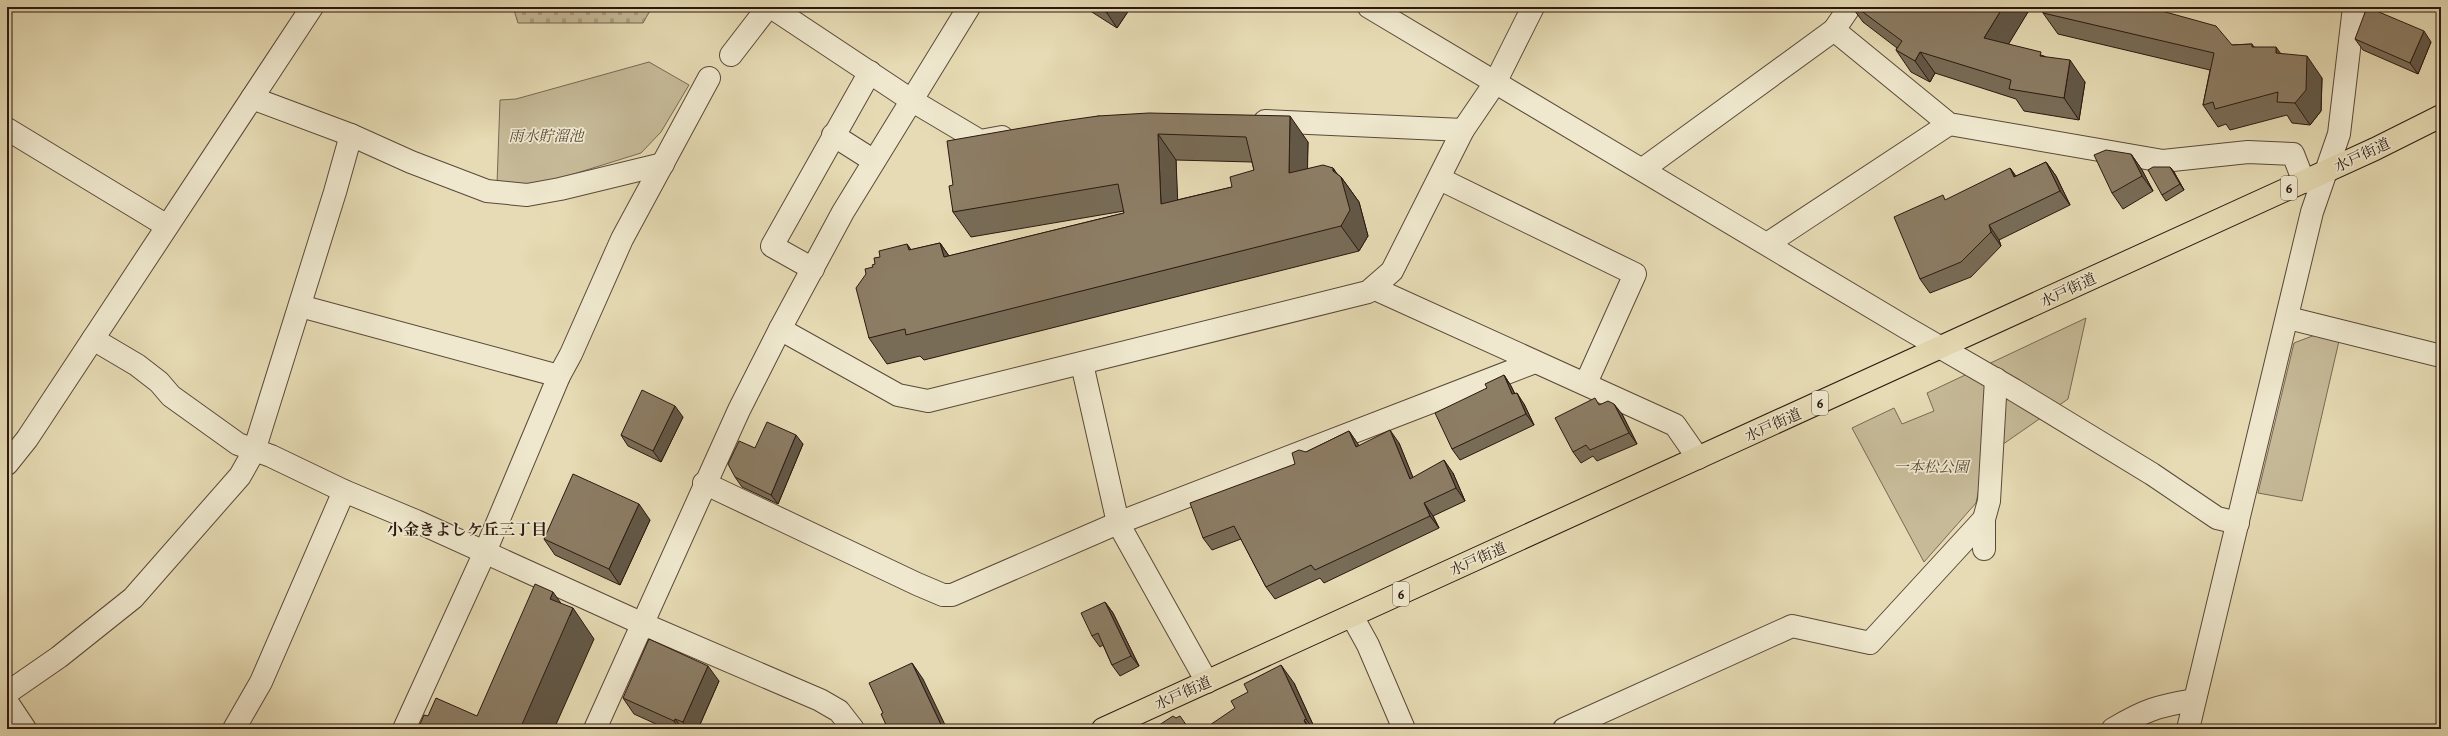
<svg xmlns="http://www.w3.org/2000/svg" width="2448" height="736" font-family="Alegreya,'Noto Serif JP',serif">
<defs>
<pattern id="cemetery-stones" width="16" height="16" patternUnits="userSpaceOnUse"><rect width="16" height="16" fill="#c6ba98"/><path d="M2 7V4a2 2 0 0 1 4 0v3zM10 15v-3a2 2 0 0 1 4 0v3z" fill="#aa9f82"/></pattern>
</defs>
<rect width="100%" height="100%" fill="#e6dbb4"/>
<filter id="stains"><feTurbulence type="fractalNoise" baseFrequency=".005" numOctaves="4"/><feColorMatrix values="0 0 0 0 .2 0 0 0 0 .09 0 0 0 0 .02 0 0 0 .5 -.17"/></filter>
<radialGradient id="worn" r=".72"><stop offset=".6" stop-color="#630" stop-opacity="0"/><stop offset="1" stop-color="#630" stop-opacity=".3"/></radialGradient>
<!-- cemetery -->
<polygon fill="url(#cemetery-stones)" stroke="#786954" points="513,7 652,7 643,23 518,23"/>
<!-- green -->
<g fill="#c6ba98" stroke="#786954">
<polygon points="649,62 689,85 661,132 641,153 548,182 521,185 497,184 500,100 516,99"/>
<polygon points="2086,318 2068,399 1986,456 1976,503 1924,562 1852,428 1894,408 1902,424 1934,411 1927,393"/>
<polygon points="2315,335 2339,341 2302,501 2258,493 2294,343"/>
</g>
<g fill="none" stroke-linecap="round" stroke-linejoin="round">
<!-- minor casing -->
<g stroke="#5a4939" stroke-width="24">
<g id="minor">
<polyline points="771,7 911,100 980,141 1002,137"/>
<polyline points="1369,7 1905,327 2014,390 2152,474 2217,518 2238,523"/>
<polyline points="1848,7 1849,8 1834,30 1949,124 2163,161 2248,152 2293,154 2304,182"/>
<polyline points="731,55 768,7"/>
<polyline points="252,98 351,135 411,162 487,191 527,195 560,189 663,164"/>
<polyline points="1265,121 1463,130"/>
<polyline points="7,129 167,226"/>
<polyline points="833,135 874,161"/>
<polyline points="1643,169 1834,30"/>
<polyline points="1440,179 1635,274 1586,383"/>
<polyline points="1767,244 1949,124"/>
<polyline points="813,269 772,246 870,72"/>
<polyline points="1373,288 1675,425 1698,458"/>
<polyline points="300,306 559,376"/>
<polyline points="2288,318 2441,356"/>
<polyline points="780,329 898,395 928,401 1368,292 1392,271 1463,130 1495,83 1533,7"/>
<polyline points="93,339 137,365 159,382 171,396 238,444 271,456 344,491 416,521 643,624 820,700 839,711 853,729"/>
<polyline points="1082,364 1118,523 1207,682"/>
<polyline points="7,464 27,439 312,7"/>
<polyline points="704,483 917,584 943,595 952,595 1118,523 1535,362"/>
<polyline points="1984,519 1984,549"/>
<polyline points="1352,616 1368,645 1404,729"/>
<polyline points="7,693 59,657 133,598 240,476 254,451 335,192 351,135"/>
<polyline points="7,702 25,729"/>
<polyline points="234,729 261,682 344,491"/>
<polyline points="404,729 485,552 559,376 571,354 622,239 709,78"/>
<polyline points="595,729 739,410 780,329 843,212 969,7"/>
<polyline points="1564,729 1792,626 1870,643 1984,519 1989,501 1996,379"/>
<path d="M2113,729C2145,710 2158,706 2194,700"/>
<polyline points="2188,729 2312,212 2339,134 2354,7"/>
</g>
</g>
<!-- highway casing -->
<g stroke="#2b1810" stroke-width="24">
<polyline id="highway" points="1103,729 2375,149 2441,116"/>
</g>
<!-- minor -->
<use href="#minor" stroke="#efe8ce" stroke-width="22"/>
<!-- highway -->
<use href="#highway" stroke="#e6dbb4" stroke-width="22"/>
</g>
<!-- wall -->
<g fill="#786c57" stroke="#2b1810" fill-rule="evenodd">
<polygon points="1084,7 1131,7 1117,28"/>
<polygon points="1852,7 2031,7 2008,44 2044,56 2085,82 2079,120 2024,111 2016,99 1935,73 1930,82 1911,72 1896,50 1897,48 1863,22"/>
<polygon points="2044,7 2160,7 2163,12 2232,45 2252,44 2254,47 2281,54 2322,78 2321,111 2310,125 2292,123 2287,115 2230,130 2226,124 2218,127 2203,105 2210,70 2058,34 2043,13"/>
<polygon points="2355,39 2431,42 2418,74 2363,50"/>
<path d="M1098,116L1308,142L1307,169L1333,168L1337,174L1341,177L1359,202L1368,236L1359,251L924,360L920,356L887,364L869,338L873,267L880,257L940,243L949,256L1124,213V211L971,237L953,212V185ZM1176,160L1252,162L1254,170L1232,187L1177,200Z"/>
<polygon points="2131,154 2142,170 2153,191 2123,209 2112,193"/>
<polygon points="2046,162 2056,176 2070,205 1999,240 2001,246 1971,277 1930,293 1920,279 2010,168 2016,176"/>
<polygon points="2170,167 2174,172 2184,190 2166,201 2162,195"/>
<polygon points="1504,375 1511,386 1515,394 1524,404 1534,425 1460,460 1452,449 1487,388"/>
<polygon points="1600,405 1622,414 1637,444 1597,461 1593,456 1581,463 1573,452"/>
<polygon points="683,417 661,462 628,446 621,435"/>
<polygon points="1349,431 1359,446 1399,443 1413,478 1453,473 1465,501 1433,516 1439,528 1324,583 1320,578 1275,599 1266,587 1241,539 1212,550 1203,538 1295,464 1306,452"/>
<polygon points="803,444 778,504 742,487 735,477 755,448"/>
<polygon points="650,520 620,585 555,555 544,539"/>
<polygon points="1105,602 1113,613 1139,666 1120,676 1112,665 1103,645 1100,647 1092,636"/>
<polygon points="719,681 698,729 667,729 634,714 623,698"/>
<polygon points="1294,683 1315,729 1204,729"/>
</g>
<!-- shaded-wall -->
<g fill="#625847" stroke="#2b1810">
<polygon points="1111,7 1131,7 1117,28 1107,13"/>
<polygon points="2003,7 2031,7 1999,60 1984,38"/>
<polygon points="2151,7 2160,7 2168,17 2151,8"/>
<polygon points="2424,31 2431,42 2418,74 2410,63"/>
<polygon points="2276,47 2291,68 2276,53"/>
<polygon points="1920,52 1935,73 1930,82 1915,61"/>
<polygon points="2307,56 2322,78 2321,111 2310,125 2295,103"/>
<polygon points="2070,60 2085,82 2079,120 2064,98"/>
<polygon points="1290,116 1308,142 1307,199 1289,173"/>
<polygon points="1158,134 1176,160 1179,230 1161,204"/>
<polygon points="2131,154 2142,170 2153,191 2142,176"/>
<polygon points="2046,162 2056,176 2070,205 2060,191"/>
<polygon points="2170,167 2174,172 2184,190 2180,184"/>
<polygon points="1333,168 1342,181 1341,177 1359,202 1368,236 1359,251 1341,226"/>
<polygon points="2010,168 2020,183 2014,177"/>
<polygon points="1989,225 1999,240 2001,246 1991,232"/>
<polygon points="940,243 958,269 944,257"/>
<polygon points="907,244 925,269 909,250"/>
<polygon points="1504,375 1511,386 1520,405 1512,394"/>
<polygon points="1517,393 1524,404 1534,425 1526,414"/>
<polygon points="1614,404 1622,414 1637,444 1629,433"/>
<polygon points="675,406 683,417 661,462 653,451"/>
<polygon points="1390,430 1399,443 1419,492 1410,479"/>
<polygon points="1349,431 1358,444 1364,460 1356,447"/>
<polygon points="796,435 803,444 778,504 771,495"/>
<polygon points="1444,460 1453,473 1465,501 1456,488"/>
<polygon points="1424,503 1433,516 1439,528 1430,516"/>
<polygon points="639,504 650,520 620,585 609,569"/>
<polygon points="553,592 570,616 573,608 594,639 554,729 520,729 550,599"/>
<polygon points="1105,602 1113,613 1139,666 1131,656"/>
<polygon points="912,663 923,679 947,729 943,729"/>
<polygon points="1281,665 1294,683 1315,729 1313,729 1306,719"/>
<polygon points="708,666 719,681 698,729 687,729 683,722"/>
<polygon points="675,719 683,729 679,729 674,721"/>
<polygon points="1304,720 1311,729 1308,729"/>
</g>
<!-- building -->
<g fill="#8c7d65" stroke="#2b1810" fill-rule="evenodd">
<polygon points="1097,7 1111,7 1107,13"/>
<polygon points="1856,7 2003,7 1984,38 2041,52 2040,56 2070,60 2064,98 2009,89 2011,80 1920,52 1915,61 1896,50 1902,41"/>
<polygon points="2044,7 2151,7 2151,8 2216,26 2232,45 2252,44 2252,47 2276,47 2276,53 2307,56 2306,90 2295,103 2277,102 2278,92 2215,109 2213,102 2203,105 2214,53 2043,13"/>
<polygon points="2367,7 2424,31 2410,63 2355,39"/>
<path d="M1149,113L1290,116L1289,173L1323,165L1333,168V171L1341,177L1350,210L1341,226L906,335L905,329L869,338L856,288L866,274L865,269L873,267L872,265L875,264L874,258L880,257L879,251L907,244L909,250L940,243L944,257L1124,213L1118,184L953,212L949,186L953,185L947,141L1056,122L1098,116ZM1158,134L1246,137L1254,170L1230,177L1232,187L1161,204Z"/>
<polygon points="2106,150 2131,154 2142,176 2112,193 2094,155"/>
<polygon points="2046,162 2060,191 1989,225 1991,232 1961,262 1920,279 1894,217 1943,195 1945,200 2010,168 2014,177"/>
<polygon points="2153,167 2170,167 2180,184 2162,195 2148,170"/>
<polygon points="1504,375 1512,394 1517,393 1526,414 1452,449 1435,413 1487,388 1485,384"/>
<polygon points="642,390 675,406 653,451 621,435"/>
<polygon points="1595,398 1599,405 1608,401 1614,404 1629,433 1590,450 1586,445 1573,452 1555,418"/>
<polygon points="767,422 796,435 771,495 735,477 728,464 739,441 755,448"/>
<polygon points="1390,430 1410,479 1444,460 1456,488 1424,503 1430,516 1315,570 1311,565 1266,587 1234,526 1203,538 1190,503 1295,464 1292,453 1299,450 1306,452 1349,431 1356,447"/>
<polygon points="573,474 639,504 609,569 544,539"/>
<polygon points="535,584 553,592 550,599 573,608 520,729 418,729 424,715 428,716 436,698 477,716"/>
<polygon points="1105,602 1131,656 1112,665 1098,633 1092,636 1081,613"/>
<polygon points="649,639 708,666 683,722 675,719 674,721 623,698"/>
<polygon points="912,663 943,729 888,729 881,714 883,713 869,683"/>
<polygon points="1281,665 1306,719 1304,720 1308,729 1204,729 1235,708 1231,701 1248,692 1244,684"/>
<polygon points="1173,716 1176,718 1180,716 1189,729 1153,729"/>
</g>
<g text-anchor="middle" stroke-width="3.5" stroke-linejoin="round" paint-order="stroke">
<!-- shield labels -->
<g fill="#efe8ce" stroke="#665649" stroke-width="1">
<rect x="2281" y="176" width="16" height="24" rx="3"/>
<rect x="1812" y="391" width="16" height="24" rx="3"/>
<rect x="1393" y="582" width="16" height="24" rx="3"/>
</g>
<g font-size="14" font-weight="bold" fill="#2b1810">
<text x="2289" y="193">6</text>
<text x="1820" y="408">6</text>
<text x="1401" y="599">6</text>
</g>
<!-- park labels -->
<g font-size="15" font-style="italic" fill="#5a4939" stroke="#efe8ce">
<text x="546" y="141">雨水貯溜池</text>
<text x="1931" y="472">一本松公園</text>
</g>
<!-- street labels -->
<g font-size="15" fill="#2b1810" stroke="#efe8ce">
<text transform="translate(2362 155) rotate(-25)" y="5">水戸街道</text>
<text transform="translate(2068 290) rotate(-25)" y="5">水戸街道</text>
<text transform="translate(1773 425) rotate(-24)" y="5">水戸街道</text>
<text transform="translate(1478 559) rotate(-24)" y="5">水戸街道</text>
<text transform="translate(1183 693) rotate(-24)" y="5">水戸街道</text>
</g>
<!-- neighbourhood labels -->
<g font-size="16" font-weight="bold" fill="#2b1810" stroke="#efe8ce">
<text x="467" y="535">小金きよしケ丘三丁目</text>
</g>
</g>
<!-- margin -->
<rect width="2448" height="736" fill="none" stroke="#e6dbb4" stroke-width="24"/>
<rect x="8" y="8" width="2432" height="720" fill="none" stroke="#2b1810" stroke-width="2"/>
<rect x="12" y="12" width="2424" height="712" fill="none" stroke="#2b1810"/>
<rect width="100%" height="100%" filter="url(#stains)"/>
<rect width="100%" height="100%" fill="url(#worn)"/>
</svg>
